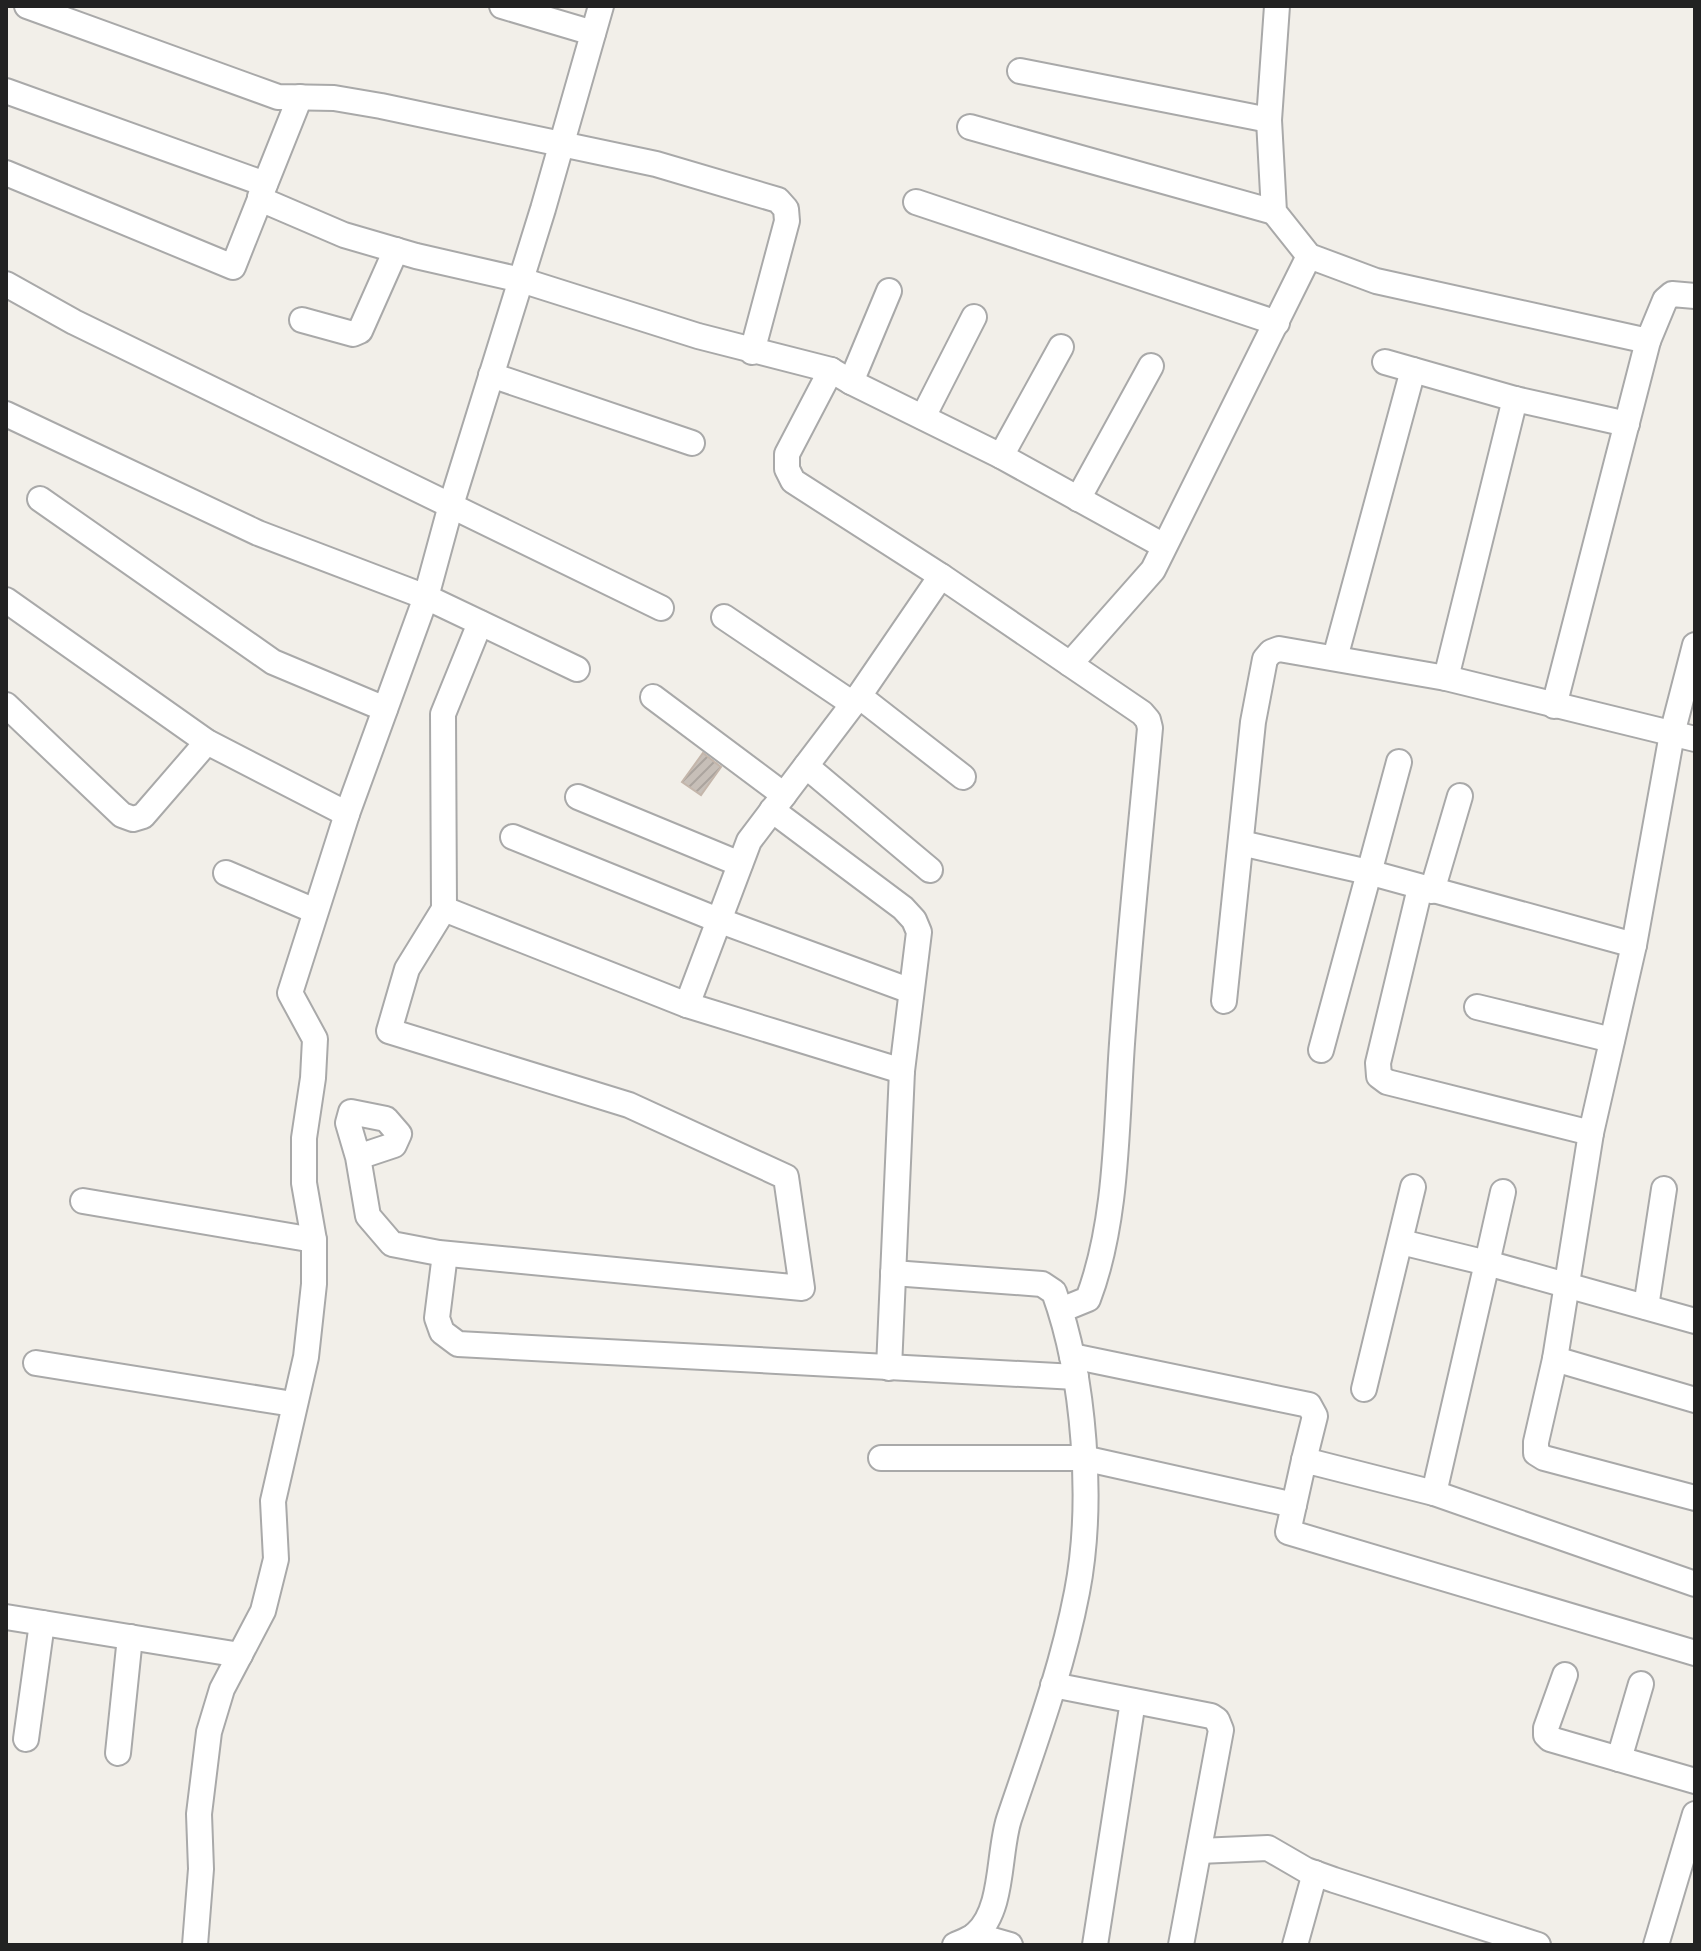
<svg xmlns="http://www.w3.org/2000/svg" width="1701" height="1951" font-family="'Exo 2',sans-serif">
<defs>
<pattern id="building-hatch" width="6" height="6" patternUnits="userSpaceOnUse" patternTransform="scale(2)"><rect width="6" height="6" fill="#c7bfb8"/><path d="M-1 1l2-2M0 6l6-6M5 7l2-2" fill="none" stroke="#aba49e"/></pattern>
</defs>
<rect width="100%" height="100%" fill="#f2efe9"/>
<!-- building -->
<polygon fill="url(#building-hatch)" stroke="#c4b6ab" stroke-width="2" points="703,753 721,767 701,795 682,782"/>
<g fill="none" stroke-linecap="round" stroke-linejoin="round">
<!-- minor casing -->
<g stroke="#a9a9a9" stroke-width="28">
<g id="minor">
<polyline points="27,6 278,97 334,98 381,106 656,164 778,200 786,209 787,221 752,352"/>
<polyline points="502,6 593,33"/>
<polyline points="1277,6 1269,120 1274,212 1309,256 1376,281 1648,341 1665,300 1672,294 1695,296"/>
<polyline points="1020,71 1269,120"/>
<polyline points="6,91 265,184"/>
<polyline points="970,127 1274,212"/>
<polyline points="6,173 233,267 260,199 344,235 416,256 521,280 698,336 831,370 851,382 1001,456 1164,546"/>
<polyline points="260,197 300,97"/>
<polyline points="916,202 1277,323"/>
<polyline points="6,284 74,322 661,608"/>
<polyline points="302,320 353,334 360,331 396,250"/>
<polyline points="1385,362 1515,399 1627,424"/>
<polyline points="831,370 787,454 787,469 793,481 941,576"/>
<polyline points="491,375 692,443"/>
<polyline points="851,382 889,291"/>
<polyline points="6,414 258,533 426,597 577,669"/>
<polyline points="923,417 974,317"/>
<polyline points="1001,456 1061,347"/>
<polyline points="40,499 273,662 385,709"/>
<polyline points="1078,499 1151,366"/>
<polyline points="6,600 207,742 347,814"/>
<polyline points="724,617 853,704"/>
<polyline points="1695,645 1672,734 1634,945 1591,1133 1555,1359 1695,1400"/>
<polyline points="1335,658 1413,370"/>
<polyline points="1446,678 1515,399"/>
<polyline points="859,696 963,777"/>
<polyline points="653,697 784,795"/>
<polyline points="6,705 122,815 133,819 143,816 207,742"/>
<polyline points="1554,706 1648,341"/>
<polyline points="806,766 930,870"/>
<polyline points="578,797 740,864"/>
<polyline points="772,810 903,908 914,920 919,932 902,1071 889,1368"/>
<polyline points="513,837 718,920 911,991"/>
<polyline points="1241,843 1368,872 1634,945"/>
<polyline points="226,873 315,911"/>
<polyline points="1420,888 1378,1063 1379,1076 1387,1082 1591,1133"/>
<polyline points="1432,891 1460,796"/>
<polyline points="444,909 687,1005 749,841 859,696 941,576 1070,664 1153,570 1309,256"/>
<polyline points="1224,1001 1253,722 1265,659 1271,652 1279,649 1446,678 1695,739"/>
<polyline points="687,1005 902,1071"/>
<polyline points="1477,1007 1612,1040"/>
<polyline points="1321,1050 1399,762"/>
<polyline points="358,1157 394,1145 399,1134 386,1119 351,1112 348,1123 358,1157 368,1216 392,1244 439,1253 802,1288 786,1177 629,1105 389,1031 407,969 444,909 443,714 480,623"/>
<polyline points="83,1201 314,1240"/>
<polyline points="1401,1242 1487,1263 1503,1192"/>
<polyline points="445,1254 437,1318 442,1332 458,1344 1076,1377"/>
<path d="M893,1273L1042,1284L1054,1292C1085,1377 1094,1504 1077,1592C1062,1670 1034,1745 1009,1819C998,1853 1004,1909 976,1934C971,1939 962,1942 955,1945"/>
<polyline points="1646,1307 1664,1189"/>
<path d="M1061,1310L1088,1299C1119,1218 1116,1116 1123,1030C1130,929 1141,829 1150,728L1148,720L1142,713L1070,664"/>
<polyline points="1072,1356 1309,1405 1315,1416 1304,1460"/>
<polyline points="1555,1359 1536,1442 1536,1453 1544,1458 1695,1498"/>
<polyline points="36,1363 293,1404"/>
<polyline points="1364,1389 1413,1187"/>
<polyline points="881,1458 1083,1458 1294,1505"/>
<polyline points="1434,1493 1487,1263 1695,1321"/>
<polyline points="1695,1584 1434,1493 1304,1460 1288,1532 1695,1653"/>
<polyline points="6,1617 240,1655"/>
<polyline points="1565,1675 1546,1728 1546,1735 1550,1739 1695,1781"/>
<polyline points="1053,1685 1211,1716 1217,1720 1221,1730 1181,1945"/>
<polyline points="26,1739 42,1623"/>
<polyline points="118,1753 130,1637"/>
<polyline points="1619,1759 1641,1684"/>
<polyline points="1199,1851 1268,1848 1306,1870 1334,1880 1538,1945"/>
<polyline points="975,1935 1010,1945"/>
<polyline points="195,1945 201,1869 199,1814 209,1732 222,1689 263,1611 276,1559 273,1501 306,1357 314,1284 314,1240 304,1183 304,1138 313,1078 315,1039 290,993 347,814 426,597 451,505 543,209 601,6"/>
<polyline points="1095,1945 1133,1701"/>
<polyline points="1295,1945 1315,1873"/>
<polyline points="1656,1945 1695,1814"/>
</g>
</g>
<!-- minor -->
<use href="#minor" stroke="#fff" stroke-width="24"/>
</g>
<!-- border -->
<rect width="1701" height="1951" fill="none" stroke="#222222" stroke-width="16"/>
</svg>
